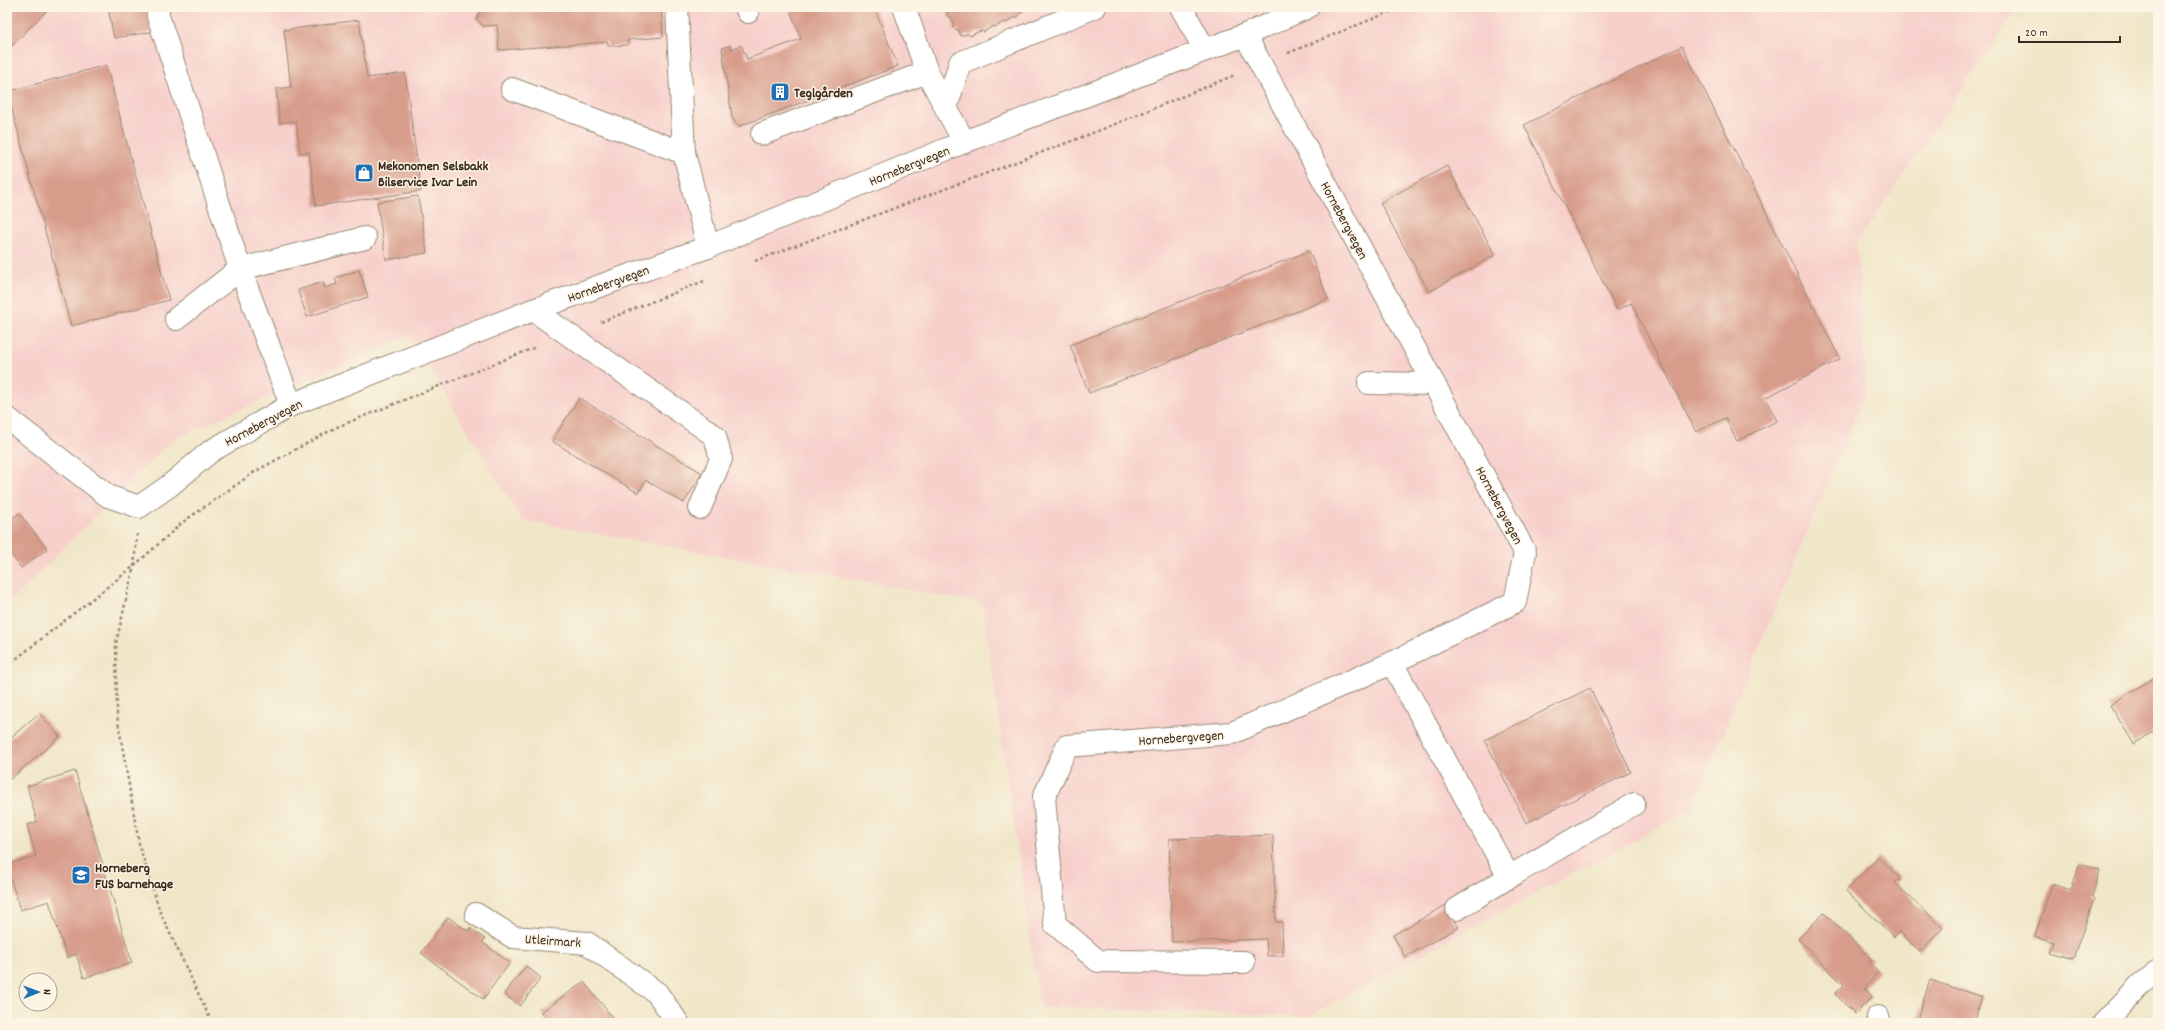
<svg xmlns="http://www.w3.org/2000/svg" width="2165" height="1030" font-family="Dekko,sans-serif">
<rect width="100%" height="100%" fill="#fcf5e5"/>
<filter id="ink" filterUnits="userSpaceOnUse"><feTurbulence type="fractalNoise" baseFrequency=".025" numOctaves="2"/><feDisplacementMap in="SourceGraphic" scale="8" xChannelSelector="R" yChannelSelector="G"/><feConvolveMatrix kernelMatrix="1 2 1 2 8 2 1 2 1" color-interpolation-filters="sRGB"/></filter>
<filter id="wash" filterUnits="userSpaceOnUse"><feTurbulence type="fractalNoise" baseFrequency=".012" numOctaves="4" result="noise"/><feDisplacementMap in="SourceGraphic" scale="16" xChannelSelector="R" yChannelSelector="G"/><feGaussianBlur stdDeviation="0.9" result="paint"/><feColorMatrix in="noise" values="0 0 0 0 0 0 0 0 0 0 0 0 0 0 0 0 0 1.4 0 .05"/><feComposite in="paint" operator="in"/></filter>
<g filter="url(#wash)">
<rect width="100%" height="100%" fill="#f0e6c8"/>
<!-- built -->
<polygon fill="#f7d0cc" points="7,7 2018,7 1857,243 1866,391 1691,810 1308,1016 1040,1007 982,603 522,520 409,335 172,440 7,605"/>
<g id="blocks">
<!-- building -->
<g fill="#d89c8b">
<polygon points="7,7 50,7 7,51"/>
<polygon points="108,7 146,7 151,32 114,38"/>
<polygon points="496,7 661,7 663,37 628,40 628,45 608,46 608,42 499,50 497,25 483,26 476,19 481,10"/>
<polygon points="789,7 874,7 898,66 740,126 736,124 732,117 722,48 730,45 731,49 741,45 747,59 801,39"/>
<polygon points="947,7 1024,7 1025,10 1020,13 1017,18 1015,17 1006,23 1004,22 995,27 993,26 984,32 981,31 973,34 972,36 967,34 961,36 958,30 952,28 954,25 951,17 948,17"/>
<polygon points="359,20 367,78 405,73 421,191 316,206 309,152 300,153 296,121 280,123 276,89 291,87 284,30"/>
<polygon points="1682,46 1840,359 1765,398 1777,421 1737,441 1725,418 1696,432 1631,303 1617,310 1524,125"/>
<polygon points="106,65 169,300 71,326 7,92"/>
<polygon points="1447,166 1495,255 1429,292 1380,203"/>
<polygon points="418,196 427,253 386,260 377,202"/>
<polygon points="1309,251 1328,299 1089,393 1070,345"/>
<polygon points="359,270 368,297 307,317 298,290 323,282 325,288 337,284 335,278"/>
<polygon points="579,398 702,473 684,503 646,480 638,493 552,441"/>
<polygon points="19,513 47,549 21,568 7,549 7,522"/>
<polygon points="2158,675 2158,729 2134,744 2110,705"/>
<polygon points="1590,688 1631,772 1526,823 1485,740"/>
<polygon points="39,713 60,737 7,782 7,741"/>
<polygon points="75,771 132,963 84,978 76,954 67,958 49,901 20,910 7,867 7,865 36,856 27,825 37,822 27,786"/>
<polygon points="1273,835 1276,922 1282,922 1283,956 1267,956 1266,939 1172,942 1169,839"/>
<polygon points="1878,857 1900,878 1895,883 1943,928 1920,952 1899,931 1894,937 1846,891"/>
<polygon points="2080,864 2100,870 2092,897 2094,899 2073,959 2049,952 2053,942 2035,936 2052,884 2071,890"/>
<polygon points="1446,905 1451,917 1459,927 1405,957 1393,935"/>
<polygon points="1824,913 1872,960 1869,963 1878,971 1865,989 1872,997 1855,1014 1835,994 1844,985 1798,939"/>
<polygon points="448,917 468,931 470,928 485,939 482,942 510,963 483,999 421,953"/>
<polygon points="526,966 541,978 520,1006 504,994"/>
<polygon points="1930,980 1982,997 1974,1023 1916,1023"/>
<polygon points="584,982 617,1023 549,1023 541,1012"/>
</g>
</g>
</g>
<g filter="url(#ink)">
<use href="#blocks" fill-opacity="0" stroke="#968873" stroke-width="1"/>
<g fill="none" stroke-linecap="round" stroke-linejoin="round">
<!-- minor casing -->
<g stroke="#968873" stroke-width="24">
<g id="minor">
<polyline points="158,7 158,16 240,269 365,238"/>
<polyline points="677,7 684,153"/>
<polyline points="746,7 748,12"/>
<polyline points="904,7 927,72 964,142"/>
<polyline points="1181,7 1205,50"/>
<polyline points="512,89 684,153 708,247"/>
<polyline points="946,108 960,63 1095,7"/>
<polyline points="762,134 927,72"/>
<polyline points="533,310 715,436 721,459 700,508"/>
<polyline points="176,319 240,269 291,405"/>
<polyline points="1369,383 1434,384"/>
<polyline points="7,418 108,496 139,507 169,486 211,451 291,405 533,310 708,247 964,142 1245,35 1308,7"/>
<polyline points="1392,663 1509,877 1634,804"/>
<polyline points="1457,909 1509,877"/>
<polyline points="476,914 513,937 587,943 657,993 678,1023"/>
<polyline points="1244,962 1098,961 1055,924 1044,797 1067,746 1232,733 1392,663 1515,602 1525,552 1245,35"/>
<polyline points="1878,1017 1880,1023"/>
<polyline points="2104,1023 2140,985 2158,971"/>
</g>
</g>
<!-- path -->
<g stroke="#968873" stroke-width="2.5" stroke-dasharray="3 3" stroke-linecap="butt">
<polyline points="1288,53 1402,7"/>
<polyline points="755,261 1098,131 1235,75"/>
<polyline points="601,322 704,281"/>
<polyline points="137,534 134,566 116,643 117,715 139,844 160,912 212,1023"/>
<polyline points="7,666 134,566 183,522 256,471 337,427 536,347"/>
</g>
<!-- minor -->
<use href="#minor" stroke="#fff" stroke-width="22"/>
</g>
</g>
<!-- icons -->
<defs>
<g id="building-square" transform="scale(1)"><rect x="-9" y="-9" width="18" height="18" rx="4" fill="#1f6fb2" stroke="#fcf5e5"/><path d="M-4-6H4V6H1V3H-1V6H-4ZM-2.5-4.3h1.7v1.8h-1.7ZM.8-4.3h1.7v1.8H.8ZM-2.5-1h1.7V.8h-1.7ZM.8-1h1.7V.8H.8Z" fill="#fff"/></g>
<g id="shop-square" transform="scale(1)"><rect x="-9" y="-9" width="18" height="18" rx="4" fill="#1f6fb2" stroke="#fcf5e5"/><path d="M-5-2.5h2.3a2.7 3.5 0 0 1 5.4 0H5L5.5 6h-11ZM-1.5-2.5h3a1.5 2.3 0 0 0-3 0Z" fill="#fff"/></g>
<g id="school-square" transform="scale(1)"><rect x="-9" y="-9" width="18" height="18" rx="4" fill="#1f6fb2" stroke="#fcf5e5"/><path d="M0-5L7-2L0 1L-7-2ZM-4 1L0 2.5L4 1V4Q0 6-4 4Z" fill="#fff"/></g>
</defs>
<g fill-rule="evenodd">
<use href="#building-square" x="780" y="92"/>
<use href="#shop-square" x="364" y="173"/>
<use href="#school-square" x="81" y="875"/>
</g>
<g text-anchor="middle" stroke-width="3" stroke-linejoin="round" paint-order="stroke">
<!-- poi labels -->
<g font-size="14" font-weight="bold" fill="#3b2a1e" stroke="#fcf5e5" text-anchor="start">
<text x="794" y="97">Teglgården</text>
<text x="378" y="170">Mekonomen Selsbakk<tspan x="378" dy="16">Bilservice Ivar Lein</tspan></text>
<text x="95" y="872">Horneberg<tspan x="95" dy="16">FUS barnehage</tspan></text>
</g>
<!-- street labels -->
<g font-size="14" fill="#3b2a1e" stroke="#fcf5e5">
<text transform="translate(909 165) rotate(-22)" y="5">Hornebergvegen</text>
<text transform="translate(1345 220) rotate(62)" y="5">Hornebergvegen</text>
<text transform="translate(608 283) rotate(-20)" y="5">Hornebergvegen</text>
<text transform="translate(263 422) rotate(-28)" y="5">Hornebergvegen</text>
<text transform="translate(1500 505) rotate(62)" y="5">Hornebergvegen</text>
<text transform="translate(1181 737) rotate(-4)" y="5">Hornebergvegen</text>
<text transform="translate(553 940) rotate(4)" y="5">Utleirmark</text>
</g>
</g>
<!-- margin -->
<rect width="2165" height="1030" fill="none" stroke="#fcf5e5" stroke-width="24"/>
<!-- north arrow -->
<g transform="translate(38 992) rotate(89)"><circle r="19" fill="#fcf5e5" stroke="#afa495"/>
<path d="M0-3L7 15L0 10L-7 15Z" fill="#1f6fb2"/>
<text y="-6" font-size="11" font-weight="bold" text-anchor="middle" fill="#3b2a1e">N</text>
</g>
<!-- scale -->
<path d="M2019 36v6h101v-6" fill="none" stroke="#3b2a1e" stroke-width="2"/>
<text x="2025" y="36" font-size="12" fill="#3b2a1e" stroke="#fcf5e5" stroke-width="3" paint-order="stroke">20 m</text>
</svg>
